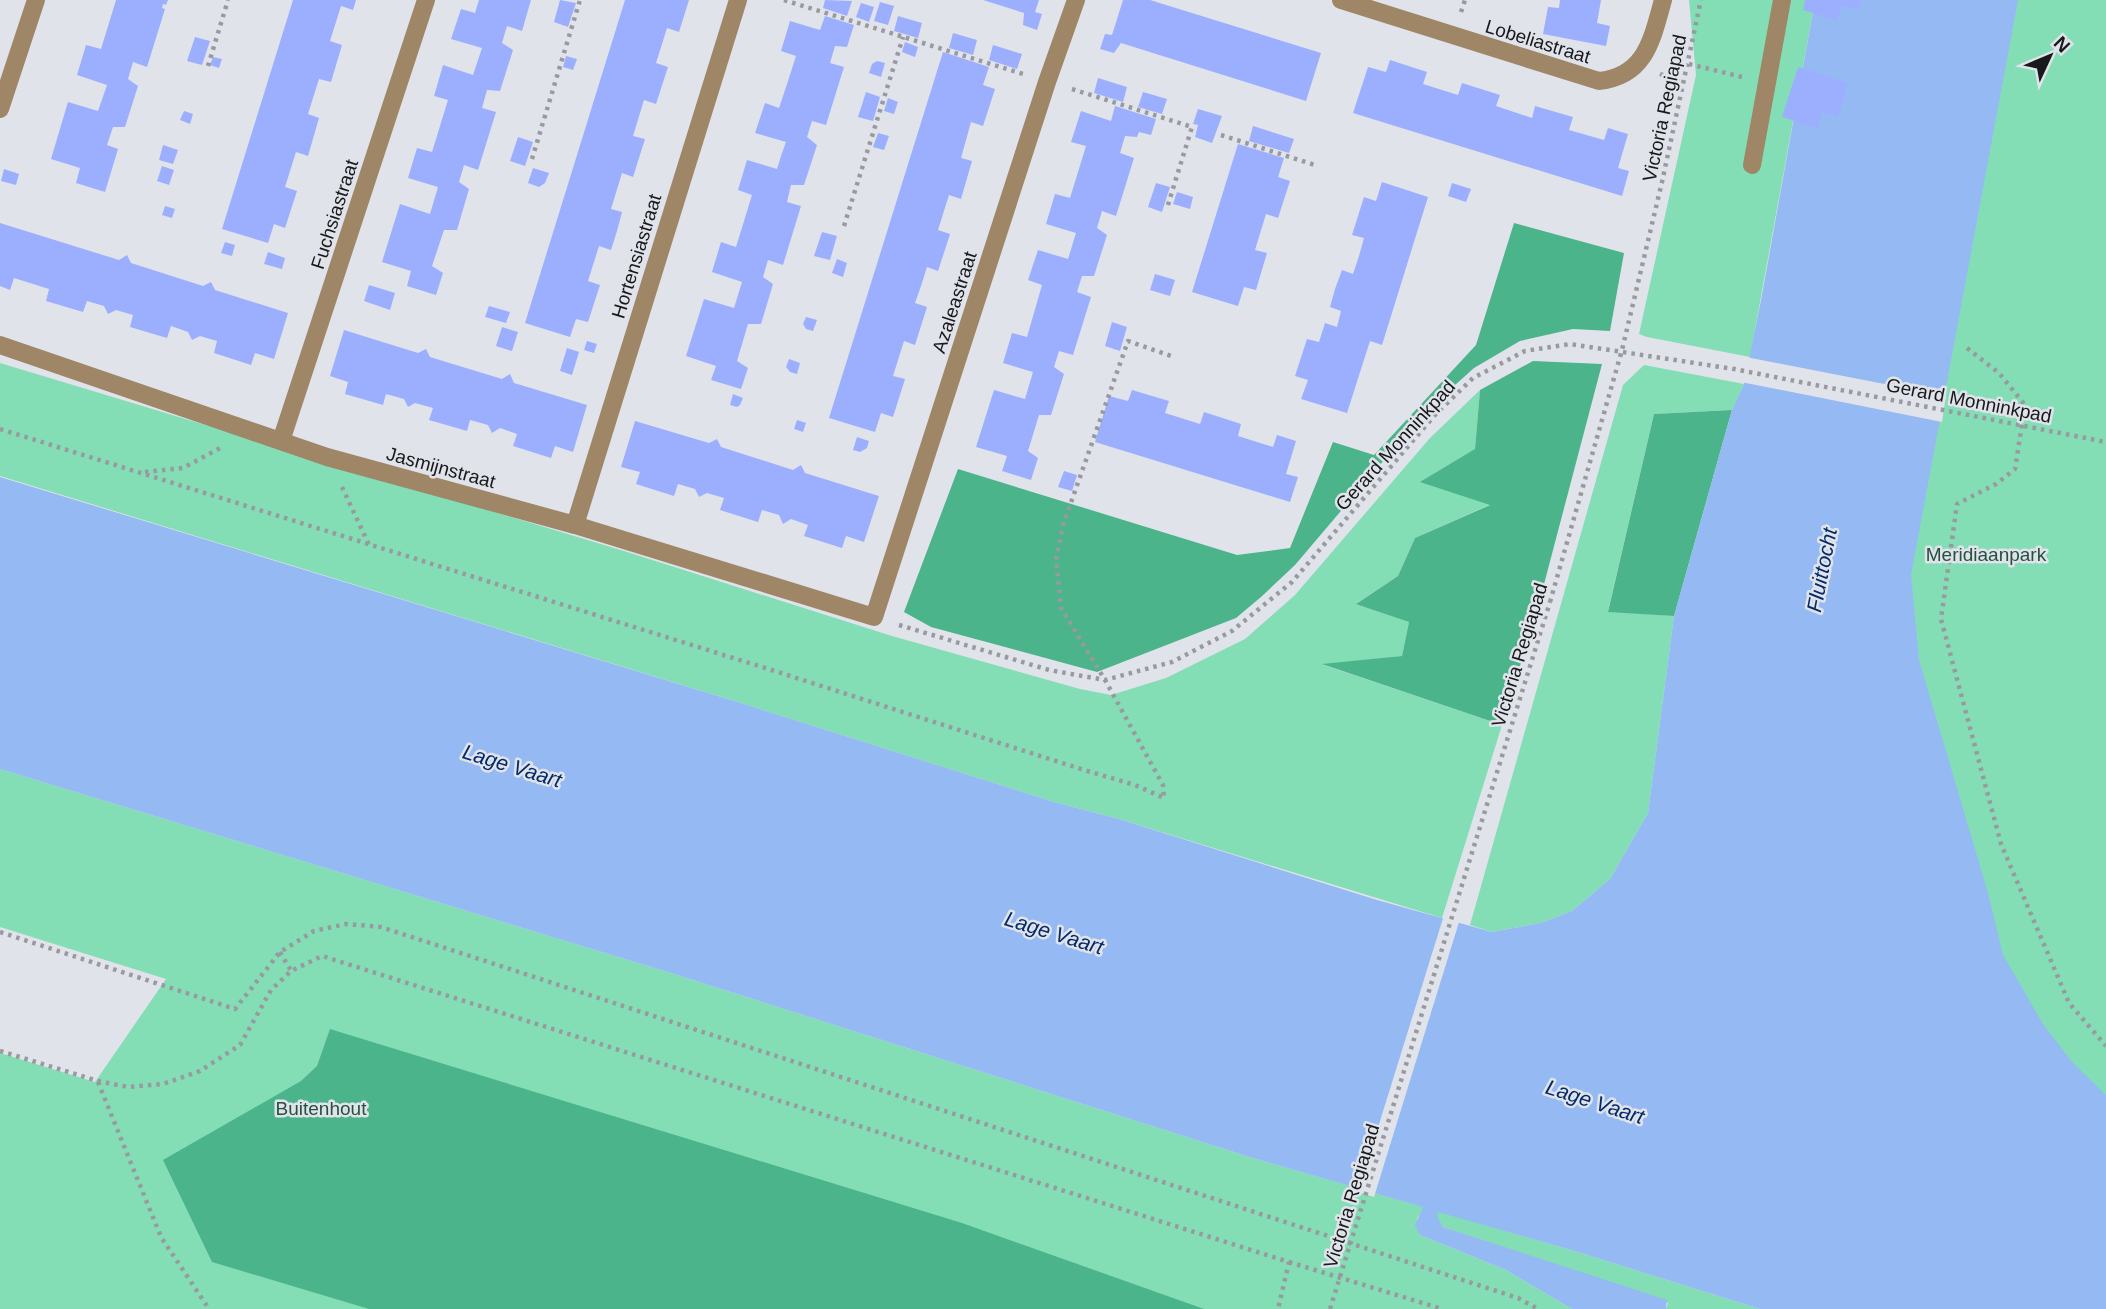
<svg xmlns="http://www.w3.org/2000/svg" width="2106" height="1309" font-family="Helvetica,sans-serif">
<rect width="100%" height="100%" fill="#e1e3ea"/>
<!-- green -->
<g fill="#83deb6">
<polygon points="1689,0 1815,0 1750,357 1647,337 1639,334 1696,75"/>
<polygon points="1980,0 2106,0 2106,1140 2035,1095 1861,563"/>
<polygon points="0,363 624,551 892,636 1080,689 1111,695 1166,678 1245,639 1295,595 1430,438 1480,390 1475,449 1491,504 1415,538 1398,576 1357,603 1409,622 1402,656 1324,665 1502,725 1442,918 1119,819 1054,802 741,703 0,476"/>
<polygon points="1644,365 1744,384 1732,410 1654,414 1608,611 1674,616 1648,813 1610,879 1572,911 1541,923 1492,932 1470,925 1623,385"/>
<polygon points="0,769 671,973 1256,1159 1424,1207 1417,1219 1420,1235 1506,1270 1572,1309 0,1309 0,1053 95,1082 166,979 0,927"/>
<polygon points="1438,1211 1568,1249 1760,1309 1666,1309 1668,1303 1443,1227 1436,1216"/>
</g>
<!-- forest -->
<g fill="#4bb48a">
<polygon points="1514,223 1624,253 1610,331 1573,329 1520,341 1474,368 1425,412 1295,565 1261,597 1236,618 1097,672 931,627 904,612 958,469 1237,555 1290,548 1333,442 1374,455 1476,345"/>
<polygon points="1533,361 1602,364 1538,607 1502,725 1322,664 1402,656 1409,622 1356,604 1398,576 1415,538 1490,505 1420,482 1475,449 1480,390"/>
<polygon points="1732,410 1674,616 1608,612 1654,414"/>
<polygon points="330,1029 962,1223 1204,1309 369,1309 212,1262 163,1160 301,1081 317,1066"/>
</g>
<!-- water -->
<polygon fill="#94b9f3" points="1815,0 2018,0 1911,575 1919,660 1988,893 2003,955 2043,1024 2072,1062 2106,1095 2106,1309 1760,1309 1568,1249 1438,1212 1437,1216 1443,1227 1667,1300 1666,1309 1572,1309 1506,1270 1420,1235 1415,1225 1423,1207 1256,1159 671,973 0,769 0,477 741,703 1054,802 1119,819 1377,900 1492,932 1541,923 1572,911 1610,879 1648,813 1674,616 1732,410 1744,384 1762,295"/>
<!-- pier -->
<g fill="#e1e3ea">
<polygon points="1746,357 1946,396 1942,422 1741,382"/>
<polygon points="1444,915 1460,919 1374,1197 1358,1192"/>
</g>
<!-- building -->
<g fill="#9baffe">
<polygon points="116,0 168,0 166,5 163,4 162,8 165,9 147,67 133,62 128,79 138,86 125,127 113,127 107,145 118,149 105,192 76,183 80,168 51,159 68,102 98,111 107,85 77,75 86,45 101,49"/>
<polygon points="293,0 356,0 353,10 341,6 330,41 342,45 331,82 319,79 308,114 319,118 308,156 296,152 285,187 297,191 285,228 274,224 268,243 222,229"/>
<polygon points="479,0 531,0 522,31 507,26 502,43 513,50 500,91 487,90 482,108 496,112 478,170 464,165 459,182 469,189 457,230 444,230 432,266 443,273 436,295 407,286 411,271 382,262 400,204 430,214 438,187 408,178 417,148 432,152 448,100 434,96 443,65 473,75 482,48 451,39 461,9 475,13"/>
<polygon points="560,0 576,3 568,27 554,22"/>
<polygon points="625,0 689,0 679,32 667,28 656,63 668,67 656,104 644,100 633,136 645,139 633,177 622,173 611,209 622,212 617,231 611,250 599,246 588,281 600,285 588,322 576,319 570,337 525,323"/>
<polygon points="825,0 852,1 847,16 823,8"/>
<polygon points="983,0 1039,0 1035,12 1042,14 1037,30 1023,25 1024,13"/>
<polygon points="1123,0 1150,0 1321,53 1306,101 1121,43 1114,53 1100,49 1105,34 1112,35"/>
<polygon points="1560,0 1601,0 1597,23 1610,26 1606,46 1543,34 1548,7 1559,8"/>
<polygon points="1805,0 1861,0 1858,10 1842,5 1837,20 1803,10"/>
<polygon points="880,2 894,6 888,25 874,21"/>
<polygon points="861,3 874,7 869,22 856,17"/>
<polygon points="825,16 854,25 847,47 835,46 830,63 844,67 826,125 812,121 807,137 817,145 804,185 791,185 787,202 801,206 783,265 768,260 763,277 773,284 761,324 748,324 737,361 748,368 741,389 711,380 716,366 686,356 704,299 734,308 742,282 712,272 721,242 736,247 752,195 738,190 747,160 777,169 781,156 786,142 755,133 765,103 779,108 788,81 796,56 781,51 790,21 820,30"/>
<polygon points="898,16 922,23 918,38 894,31"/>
<polygon points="953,33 977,40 973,55 949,48"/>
<polygon points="195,37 210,41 202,65 187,61"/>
<polygon points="905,42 918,47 915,57 902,52"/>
<polygon points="993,45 1022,54 1017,69 989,60"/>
<polygon points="943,52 989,67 983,85 995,89 983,126 971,122 961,158 972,161 961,199 949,195 938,230 950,234 938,271 927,267 921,286 915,303 927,307 915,345 904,341 893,376 905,379 893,417 881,413 875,432 829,418"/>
<polygon points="566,56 577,59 573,70 563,67"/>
<polygon points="213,57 222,59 219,68 210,65"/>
<polygon points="1390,60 1427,72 1423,84 1458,95 1462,83 1500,95 1496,106 1532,118 1535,106 1573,117 1569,130 1604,140 1608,128 1628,134 1618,168 1629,171 1622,196 1353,113 1368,67 1386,72"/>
<polygon points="877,61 885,63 881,77 869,73 872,64"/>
<polygon points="1798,67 1848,83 1838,117 1822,112 1817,128 1782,117"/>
<polygon points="1098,78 1127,87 1123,102 1094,93"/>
<polygon points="866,92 880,97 873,121 858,117"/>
<polygon points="1143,92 1167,99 1162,114 1138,107"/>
<polygon points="888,98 898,102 894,114 884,111"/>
<polygon points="1115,106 1156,119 1151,135 1139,132 1137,137 1125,136 1120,153 1134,158 1116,216 1102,211 1097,228 1107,235 1094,276 1082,276 1077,292 1091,297 1073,355 1059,351 1054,367 1064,374 1051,415 1039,415 1028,451 1038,458 1031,480 1002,471 1007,456 976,447 994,390 1025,399 1033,372 1003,363 1012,333 1027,337 1042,285 1028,280 1038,250 1068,259 1076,233 1046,224 1055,194 1070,198 1086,146 1071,142 1081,111 1111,121"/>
<polygon points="1198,109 1222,116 1212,143 1195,137 1198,125 1193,124"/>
<polygon points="184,111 193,114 190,124 180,120"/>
<polygon points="1253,126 1294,139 1289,153 1249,141"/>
<polygon points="878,133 889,136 884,150 873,147"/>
<polygon points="518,137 533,142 525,166 510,161"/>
<polygon points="1238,144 1284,158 1278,177 1290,181 1278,218 1266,214 1255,250 1267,253 1256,290 1244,287 1238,306 1192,292"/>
<polygon points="163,145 178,150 173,164 159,160"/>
<polygon points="162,166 174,170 169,185 157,181"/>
<polygon points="533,168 549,173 545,183 539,187 528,183"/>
<polygon points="4,169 19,174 16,185 1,181"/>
<polygon points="1382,182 1428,197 1382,345 1370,341 1347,413 1301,399 1308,380 1295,376 1307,339 1319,342 1325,323 1337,327 1341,311 1330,307 1335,289 1342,270 1353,274 1359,256 1364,238 1352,235 1364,197 1376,201"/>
<polygon points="1156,183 1170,187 1162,212 1148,207"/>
<polygon points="1452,183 1471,189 1466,202 1448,196"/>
<polygon points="1177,192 1193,197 1190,209 1173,204"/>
<polygon points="165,206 175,209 172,218 162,215"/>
<polygon points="0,223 119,260 127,255 131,263 203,286 211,282 215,290 288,313 274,359 255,353 251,365 214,353 217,341 200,336 192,340 188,332 171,326 167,338 130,327 133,315 116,310 108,314 104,306 87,301 83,312 46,301 49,289 14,278 10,290 0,286"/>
<polygon points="822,232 837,236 830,260 814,256"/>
<polygon points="225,242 235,245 232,256 221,253"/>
<polygon points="268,252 285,258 282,269 264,264"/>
<polygon points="837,259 847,263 843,277 832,273"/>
<polygon points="1155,274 1175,280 1170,296 1150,290"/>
<polygon points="369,285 395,293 390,310 364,301"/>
<polygon points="489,306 510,312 506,323 485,317"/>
<polygon points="806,317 817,320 813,331 806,329 803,324"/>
<polygon points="1112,322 1127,327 1120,351 1105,346"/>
<polygon points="502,327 518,332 512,351 496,346"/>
<polygon points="344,330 418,353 426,349 430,357 502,379 510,374 514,383 587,405 573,452 555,446 551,458 513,446 517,434 500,428 492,433 488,425 470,420 467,431 429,420 433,408 415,403 408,407 404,399 386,394 383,405 345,394 348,382 330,376"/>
<polygon points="587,341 597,344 594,353 584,350"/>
<polygon points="567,348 579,352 572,375 560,371"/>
<polygon points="789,359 800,363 797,374 790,372 786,367"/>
<polygon points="1132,390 1169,401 1165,413 1200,424 1204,412 1241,424 1238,436 1273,447 1277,435 1296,441 1286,474 1298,477 1290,502 1095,442 1109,396 1128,401"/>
<polygon points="733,394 743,398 740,405 737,407 730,405"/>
<polygon points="797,420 806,423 803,432 794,429"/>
<polygon points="635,421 709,443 717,439 721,447 793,470 801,465 805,473 879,496 864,542 846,536 842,548 804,536 808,525 791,519 783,524 779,515 762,510 758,522 720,510 724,498 707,493 699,497 695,489 678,484 674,496 636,484 640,472 621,467"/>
<polygon points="857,437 869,441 867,448 860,452 853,450"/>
<polygon points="1064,471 1077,475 1072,491 1058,487"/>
</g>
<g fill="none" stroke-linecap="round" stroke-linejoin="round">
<!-- path -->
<g stroke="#999a9f" stroke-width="4.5" stroke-dasharray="3.5 5" stroke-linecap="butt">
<polyline points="784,0 1023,74"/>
<polyline points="1461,12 1465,0"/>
<polyline points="1689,64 1742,77"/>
<polyline points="208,66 228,0"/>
<polyline points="1660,74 1684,83"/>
<polyline points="1072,89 1192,127 1167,208"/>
<polyline points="1221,135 1318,166"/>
<polyline points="532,159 580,0"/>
<polyline points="844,226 903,37"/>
<polyline points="1967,348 1999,373 2025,405 2015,469 1996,484 1957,504 1941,619 2001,844 2069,1003 2106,1046"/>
<polyline points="0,429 759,666 1084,770 1135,785 1164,798 1163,785 1105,680 1061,608 1056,560 1063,525 1128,341 1171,356"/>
<polyline points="145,472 183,468 222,447"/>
<polyline points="342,487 369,545"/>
<polyline points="1550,602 1622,350 1662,182 1701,0"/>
<polyline points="899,625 1049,670 1105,680 1172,662 1232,631 1292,582 1435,415 1473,378 1525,351 1570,344 1734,369 2106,442"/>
<polyline points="0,932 235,1009 280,952 314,931 346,924 381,927 1518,1298 1538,1309"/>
<polyline points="280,952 291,971"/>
<polyline points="0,1051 98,1081 128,1087 163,1084 200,1071 240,1045 271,990 291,971 322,956 1289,1262 1278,1309"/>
<polyline points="98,1082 161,1237 209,1309"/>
<polyline points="1289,1262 1442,1309"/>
</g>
<!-- minor -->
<g stroke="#9e8667" stroke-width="18">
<path d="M1341,0L1599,81C1646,76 1652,39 1663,0"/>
<polyline points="0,109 36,0"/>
<polyline points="1752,165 1782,0"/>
<polyline points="0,345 327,457 575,525 874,617 1047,82 1076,0"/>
<polyline points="281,441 426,0"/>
<polyline points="575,525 738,0"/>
</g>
<!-- path-bridge -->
<polyline stroke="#999a9f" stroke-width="4.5" stroke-dasharray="3.5 5" stroke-linecap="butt" points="1330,1309 1550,602"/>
</g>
<g text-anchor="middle" stroke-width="5" stroke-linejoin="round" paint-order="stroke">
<!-- street labels -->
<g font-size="19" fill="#18191b" stroke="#e1e3ea">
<text transform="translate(1538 41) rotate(17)" y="7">Lobeliastraat</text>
<text transform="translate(1664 108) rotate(-78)" y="7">Victoria Regiapad</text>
<text transform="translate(334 214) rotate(-72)" y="7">Fuchsiastraat</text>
<text transform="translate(636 256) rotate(-73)" y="7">Hortensiastraat</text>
<text transform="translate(954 302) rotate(-72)" y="7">Azaleastraat</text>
<text transform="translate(1969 400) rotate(11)" y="7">Gerard Monninkpad</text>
<text transform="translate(1395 445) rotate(-48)" y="7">Gerard Monninkpad</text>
<text transform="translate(441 467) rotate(15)" y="7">Jasmijnstraat</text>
<text transform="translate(1519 655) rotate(-73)" y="7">Victoria Regiapad</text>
<text transform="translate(1351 1196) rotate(-73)" y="7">Victoria Regiapad</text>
</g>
<!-- park labels -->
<g font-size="19" fill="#25513e" stroke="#e1e3ea">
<text x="1986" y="561">Meridiaanpark</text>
<text x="321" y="1115">Buitenhout</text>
</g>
<!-- water labels -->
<g font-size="21" font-style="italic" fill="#032b69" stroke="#e1e3ea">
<text transform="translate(1822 570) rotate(-79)" y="7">Fluittocht</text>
<text transform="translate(512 766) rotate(17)" y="7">Lage Vaart</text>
<text transform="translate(1054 933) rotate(17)" y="7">Lage Vaart</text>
<text transform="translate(1595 1102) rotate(18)" y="7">Lage Vaart</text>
</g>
</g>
<!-- north arrow -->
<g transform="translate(2050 56) rotate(46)" stroke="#e1e3ea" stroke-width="5" paint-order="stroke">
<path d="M0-5L12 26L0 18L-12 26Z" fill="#18191b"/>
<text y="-10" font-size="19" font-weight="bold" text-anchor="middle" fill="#18191b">N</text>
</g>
</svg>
